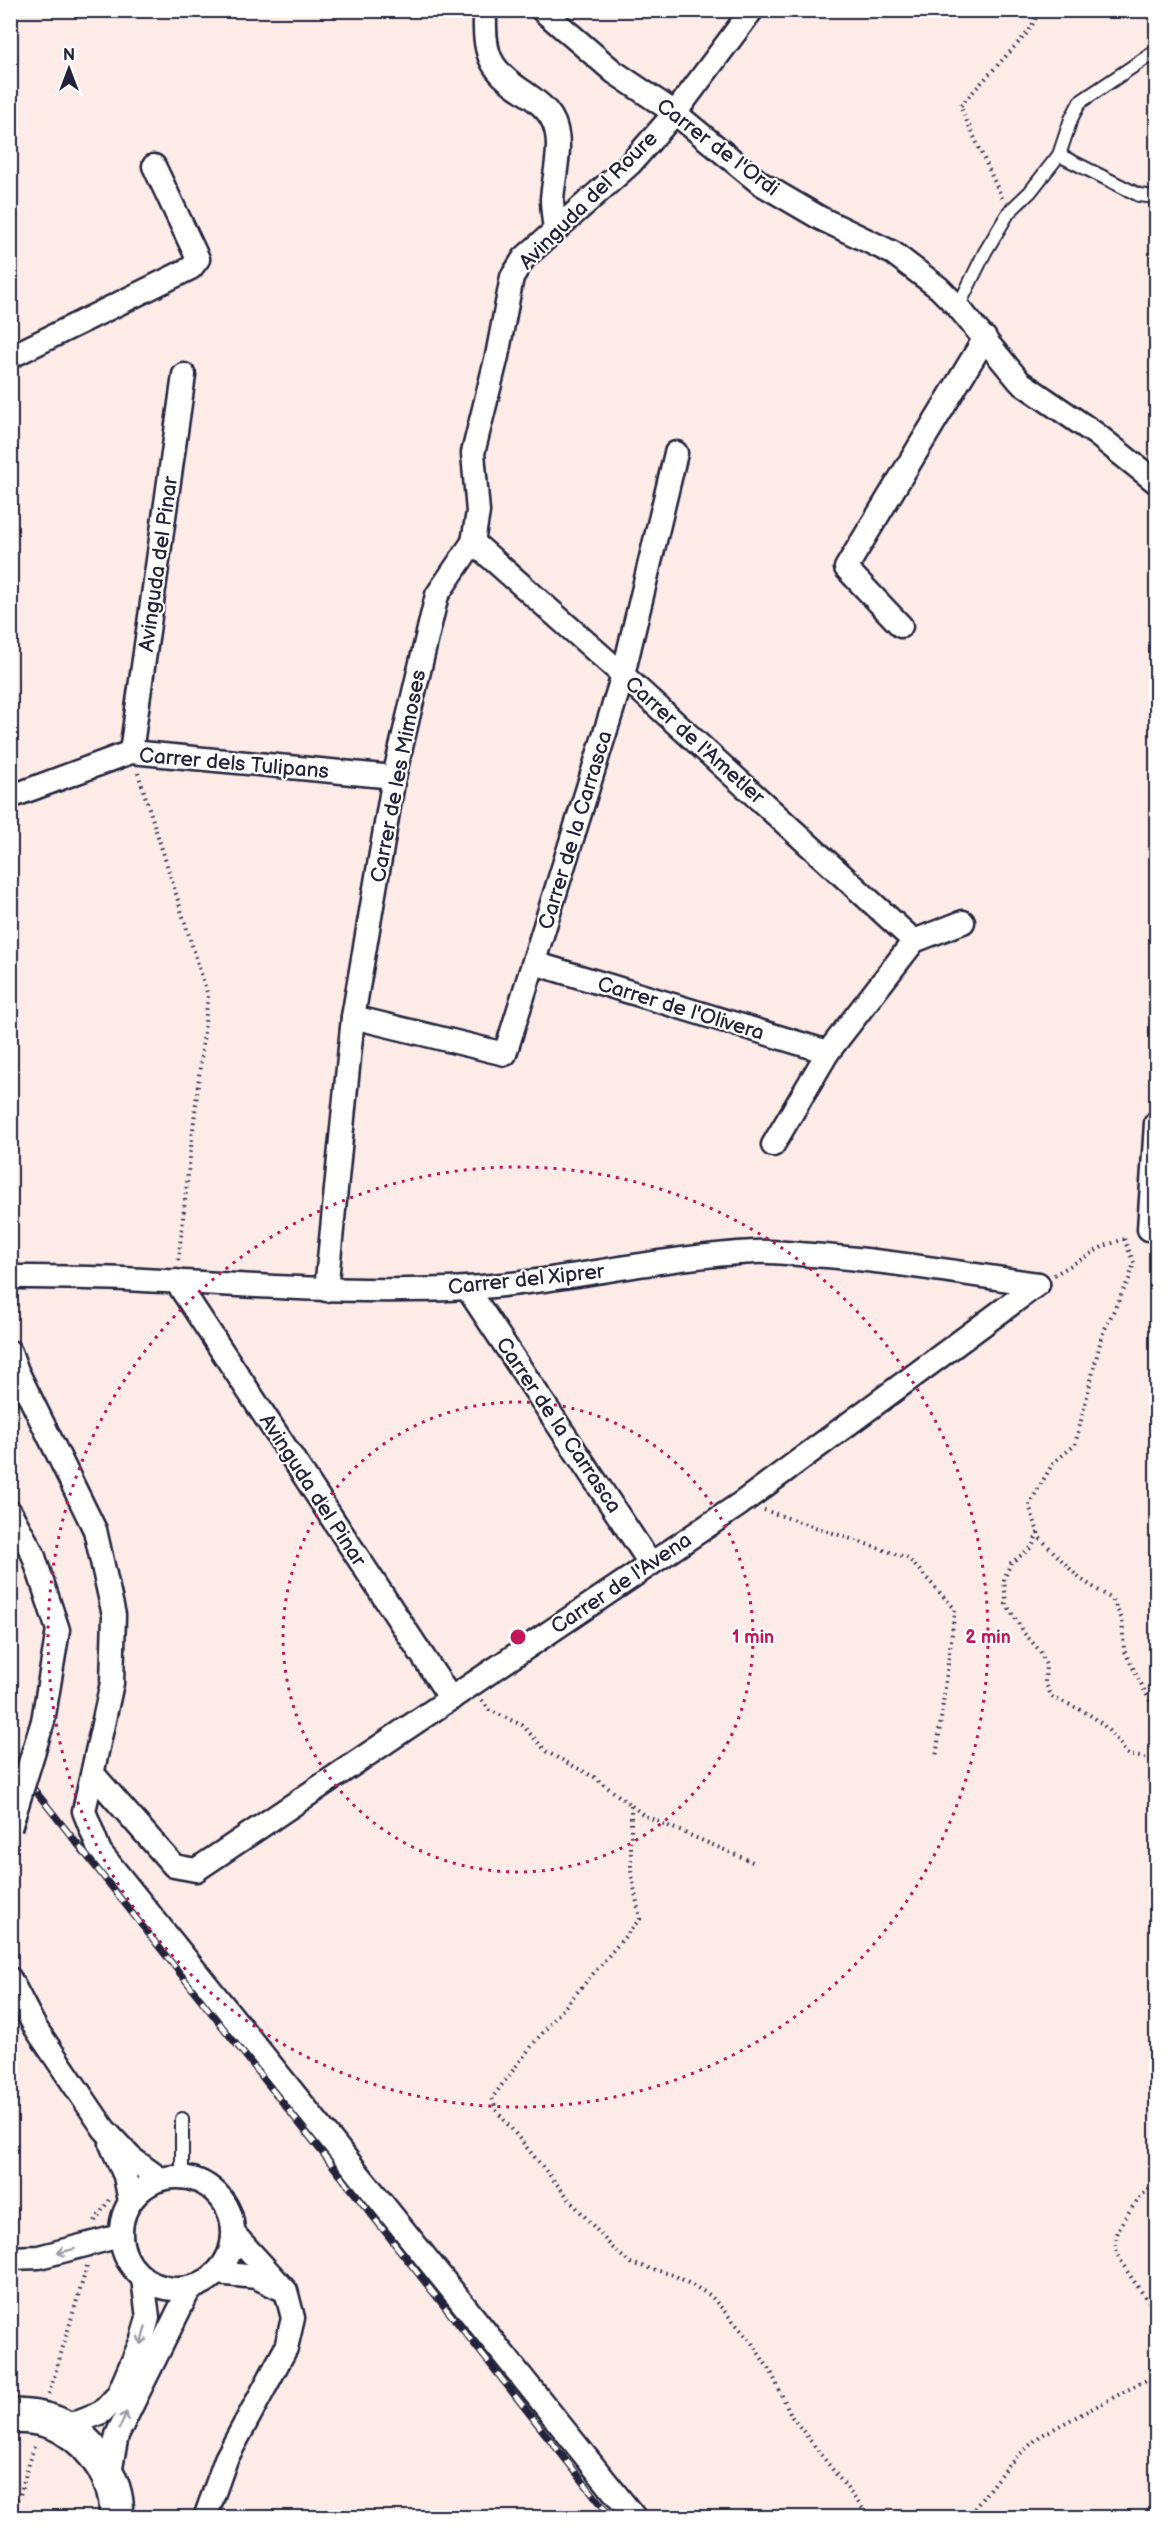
<svg xmlns="http://www.w3.org/2000/svg" width="1167" height="2528" font-family="'Balsamiq Sans',sans-serif">
<rect width="100%" height="100%" fill="#fcebe7"/>
<filter id="ink" filterUnits="userSpaceOnUse"><feTurbulence type="fractalNoise" baseFrequency=".0167" numOctaves="2"/><feDisplacementMap in="SourceGraphic" scale="12" xChannelSelector="R" yChannelSelector="G"/><feConvolveMatrix kernelMatrix="1 2 1 2 8 2 1 2 1" color-interpolation-filters="sRGB"/></filter>
<g filter="url(#ink)">
<g fill="none" stroke-linecap="round" stroke-linejoin="round">
<!-- lane casing -->
<g stroke="#22223b" stroke-width="16">
<g id="lane">
<polyline points="1059,155 1071,119 1080,102 1156,51"/>
<polyline points="958,307 985,252 1009,212 1030,192 1059,155 1139,195 1156,197"/>
<polyline points="182,2177 182,2119"/>
</g>
</g>
<!-- street casing -->
<g stroke="#22223b" stroke-width="27">
<g id="street">
<path d="M485,10C484,53 487,68 524,92C533,98 545,107 551,117C565,140 554,173 552,199C552,209 554,220 555,231"/>
<polyline points="542,10 614,72 675,113 760,183 820,218 893,253 939,288 958,307 1020,382 1096,434 1156,482"/>
<polyline points="10,357 191,268 198,259 154,166"/>
<polyline points="473,542 623,675 914,941"/>
<polyline points="901,626 846,568 985,338"/>
<polyline points="131,752 184,375"/>
<polyline points="10,797 131,752 394,777"/>
<polyline points="534,963 828,1052"/>
<polyline points="353,1017 505,1054 623,675 676,453"/>
<polyline points="773,1145 828,1052 914,941 963,922"/>
<polyline points="1149,1229 1156,1123"/>
<path d="M10,1277C163,1275 314,1297 467,1288C563,1282 658,1257 755,1252C773,1251 793,1254 812,1255C887,1260 963,1274 1038,1284"/>
<polyline points="176,1281 451,1699"/>
<polyline points="467,1288 650,1563"/>
<polyline points="326,1290 353,1017 394,777 437,595 473,542 478,512 473,453 497,356 512,277 524,258 630,164 675,113 752,10"/>
<polyline points="10,1352 17,1371 95,1530 114,1615 112,1683 84,1811 100,1852 635,2518"/>
<polyline points="10,1512 33,1554 58,1630 43,1721"/>
<polyline points="93,1774 174,1866 196,1870 740,1504 1038,1284"/>
<polyline points="10,1979 35,2027 104,2129 131,2158 160,2179"/>
<polyline points="111,2144 125,2176 130,2201"/>
<circle cx="177" cy="2233" r="56"/>
<polyline points="10,2258 39,2257 120,2236"/>
<polyline points="217,2273 256,2277 279,2288"/>
<polyline points="64,2427 102,2412 118,2395 141,2342 148,2318 143,2278"/>
<polyline points="109,2477 117,2435 190,2288"/>
<polyline points="205,2518 226,2459 286,2348 293,2318 286,2291 234,2234"/>
</g>
</g>
<!-- secondary casing -->
<g stroke="#22223b" stroke-width="38">
<path id="secondary" d="M10,2416C29,2416 49,2418 65,2428C94,2445 120,2483 116,2518"/>
</g>
<!-- path -->
<g stroke="#22223b" stroke-width="4" stroke-dasharray="1.5 4.5" stroke-linecap="butt">
<polyline points="1002,198 960,106 1029,31 1040,10"/>
<polyline points="138,773 208,996 178,1263"/>
<polyline points="1124,1239 1134,1263 1129,1279 1102,1335 1075,1445 1053,1463 1029,1505 1040,1538 1079,1578 1112,1599 1122,1619 1124,1650 1152,1705 1156,1709"/>
<polyline points="1054,1275 1104,1246 1124,1239"/>
<polyline points="764,1510 908,1558 955,1609 936,1758"/>
<path d="M1038,1532L1032,1547L1011,1563L1004,1579L1006,1604L1025,1634L1040,1651L1046,1665L1045,1682L1052,1697C1094,1715 1101,1718 1128,1755L1156,1760"/>
<polyline points="482,1700 489,1710 522,1725 547,1752 594,1777 645,1816 755,1863"/>
<polyline points="631,1805 631,1871 640,1919 533,2044 492,2098 496,2110 569,2199 613,2248 630,2263 674,2275 710,2295 750,2340 772,2374 792,2417 870,2518"/>
<path d="M1156,2179C1142,2197 1112,2224 1116,2249C1118,2262 1148,2300 1156,2312"/>
<polyline points="95,2221 109,2200"/>
<polyline points="49,2394 88,2263"/>
<polyline points="10,2509 20,2495 35,2443"/>
<polyline points="967,2518 1008,2465 1040,2436 1156,2375"/>
</g>
<!-- lane -->
<use href="#lane" stroke="#fff" stroke-width="12"/>
<!-- street -->
<use href="#street" stroke="#fff" stroke-width="22"/>
<!-- secondary -->
<use href="#secondary" stroke="#fff" stroke-width="33"/>
<!-- rail casing -->
<g stroke="#22223b" stroke-width="7">
<polyline id="rail" points="10,1759 612,2518"/>
</g>
<!-- rail -->
<use href="#rail" stroke="#fff" stroke-width="4.5" stroke-dasharray="14" stroke-linecap="butt"/>
<!-- street-bridge casing -->
<g stroke="#22223b" stroke-width="27" stroke-linecap="butt">
<polyline id="street-bridge" points="10,1828 43,1721"/>
</g>
<!-- street-bridge -->
<use href="#street-bridge" stroke="#fff" stroke-width="22"/>
</g>
<!-- one-way arrows -->
<defs><path id="oneway-shaft" d="M-6 0H5M1.5-3L5.5 0L1.5 3" fill="none" stroke-width="1.6" stroke-linecap="round" stroke-linejoin="round" transform="scale(1.5)"/></defs>
<g stroke="#9c9ca7">
<use href="#oneway-shaft" transform="translate(66 2251) rotate(166)"/>
<use href="#oneway-shaft" transform="translate(143 2336) rotate(107)"/>
<use href="#oneway-shaft" transform="translate(123 2420) rotate(-66)"/>
</g>
</g>
<!-- distance rings -->
<g fill="none" stroke="#c2185b" stroke-width="3" stroke-dasharray="3 6">
<circle cx="518" cy="1637" r="235"/>
<circle cx="518" cy="1637" r="470"/>
</g>
<g text-anchor="middle" stroke-width="4.5" stroke-linejoin="round" paint-order="stroke">
<!-- street labels -->
<g font-size="21" fill="#22223b" stroke="#fff">
<text transform="translate(718 147) rotate(37)" y="7">Carrer de l'Ordi</text>
<text transform="translate(588 200) rotate(-45)" y="7">Avinguda del Roure</text>
<text transform="translate(158 564) rotate(-82)" y="7">Avinguda del Pinar</text>
<text transform="translate(695 740) rotate(42)" y="7">Carrer de l'Ametler</text>
<text transform="translate(234 763) rotate(5)" y="7">Carrer dels Tulipans</text>
<text transform="translate(398 776) rotate(-79)" y="7">Carrer de les Mimoses</text>
<text transform="translate(575 830) rotate(-73)" y="7">Carrer de la Carrasca</text>
<text transform="translate(681 1008) rotate(17)" y="7">Carrer de l'Olivera</text>
<text transform="translate(526 1279) rotate(-6)" y="7">Carrer del Xiprer</text>
<text transform="translate(559 1425) rotate(56)" y="7">Carrer de la Carrasca</text>
<text transform="translate(313 1490) rotate(57)" y="7">Avinguda del Pinar</text>
<text transform="translate(621 1583) rotate(-34)" y="7">Carrer de l'Avena</text>
</g>
</g>
<circle cx="518" cy="1637" r="9" fill="#c2185b" stroke="#fff" stroke-width="3"/>
<g font-size="18" text-anchor="middle" font-weight="bold" fill="#c2185b" stroke="#fff" stroke-width="4.5" stroke-linejoin="round" paint-order="stroke">
<text x="753" y="1643">1 min</text>
<text x="988" y="1643">2 min</text>
</g>
<!-- margin -->
<rect width="1167" height="2528" fill="none" stroke="#fff" stroke-width="36"/>
<rect x="18" y="18" width="1131" height="2492" fill="none" stroke="#22223b" stroke-width="2" filter="url(#ink)"/>
<!-- north arrow -->
<g transform="translate(69 69)" stroke="#ffffff" stroke-width="4.5" paint-order="stroke">
<path d="M0-4.5L10 22L0 15L-10 22Z" fill="#22223b"/>
<text y="-9" font-size="16" font-weight="bold" text-anchor="middle" fill="#22223b">N</text>
</g>
</svg>
